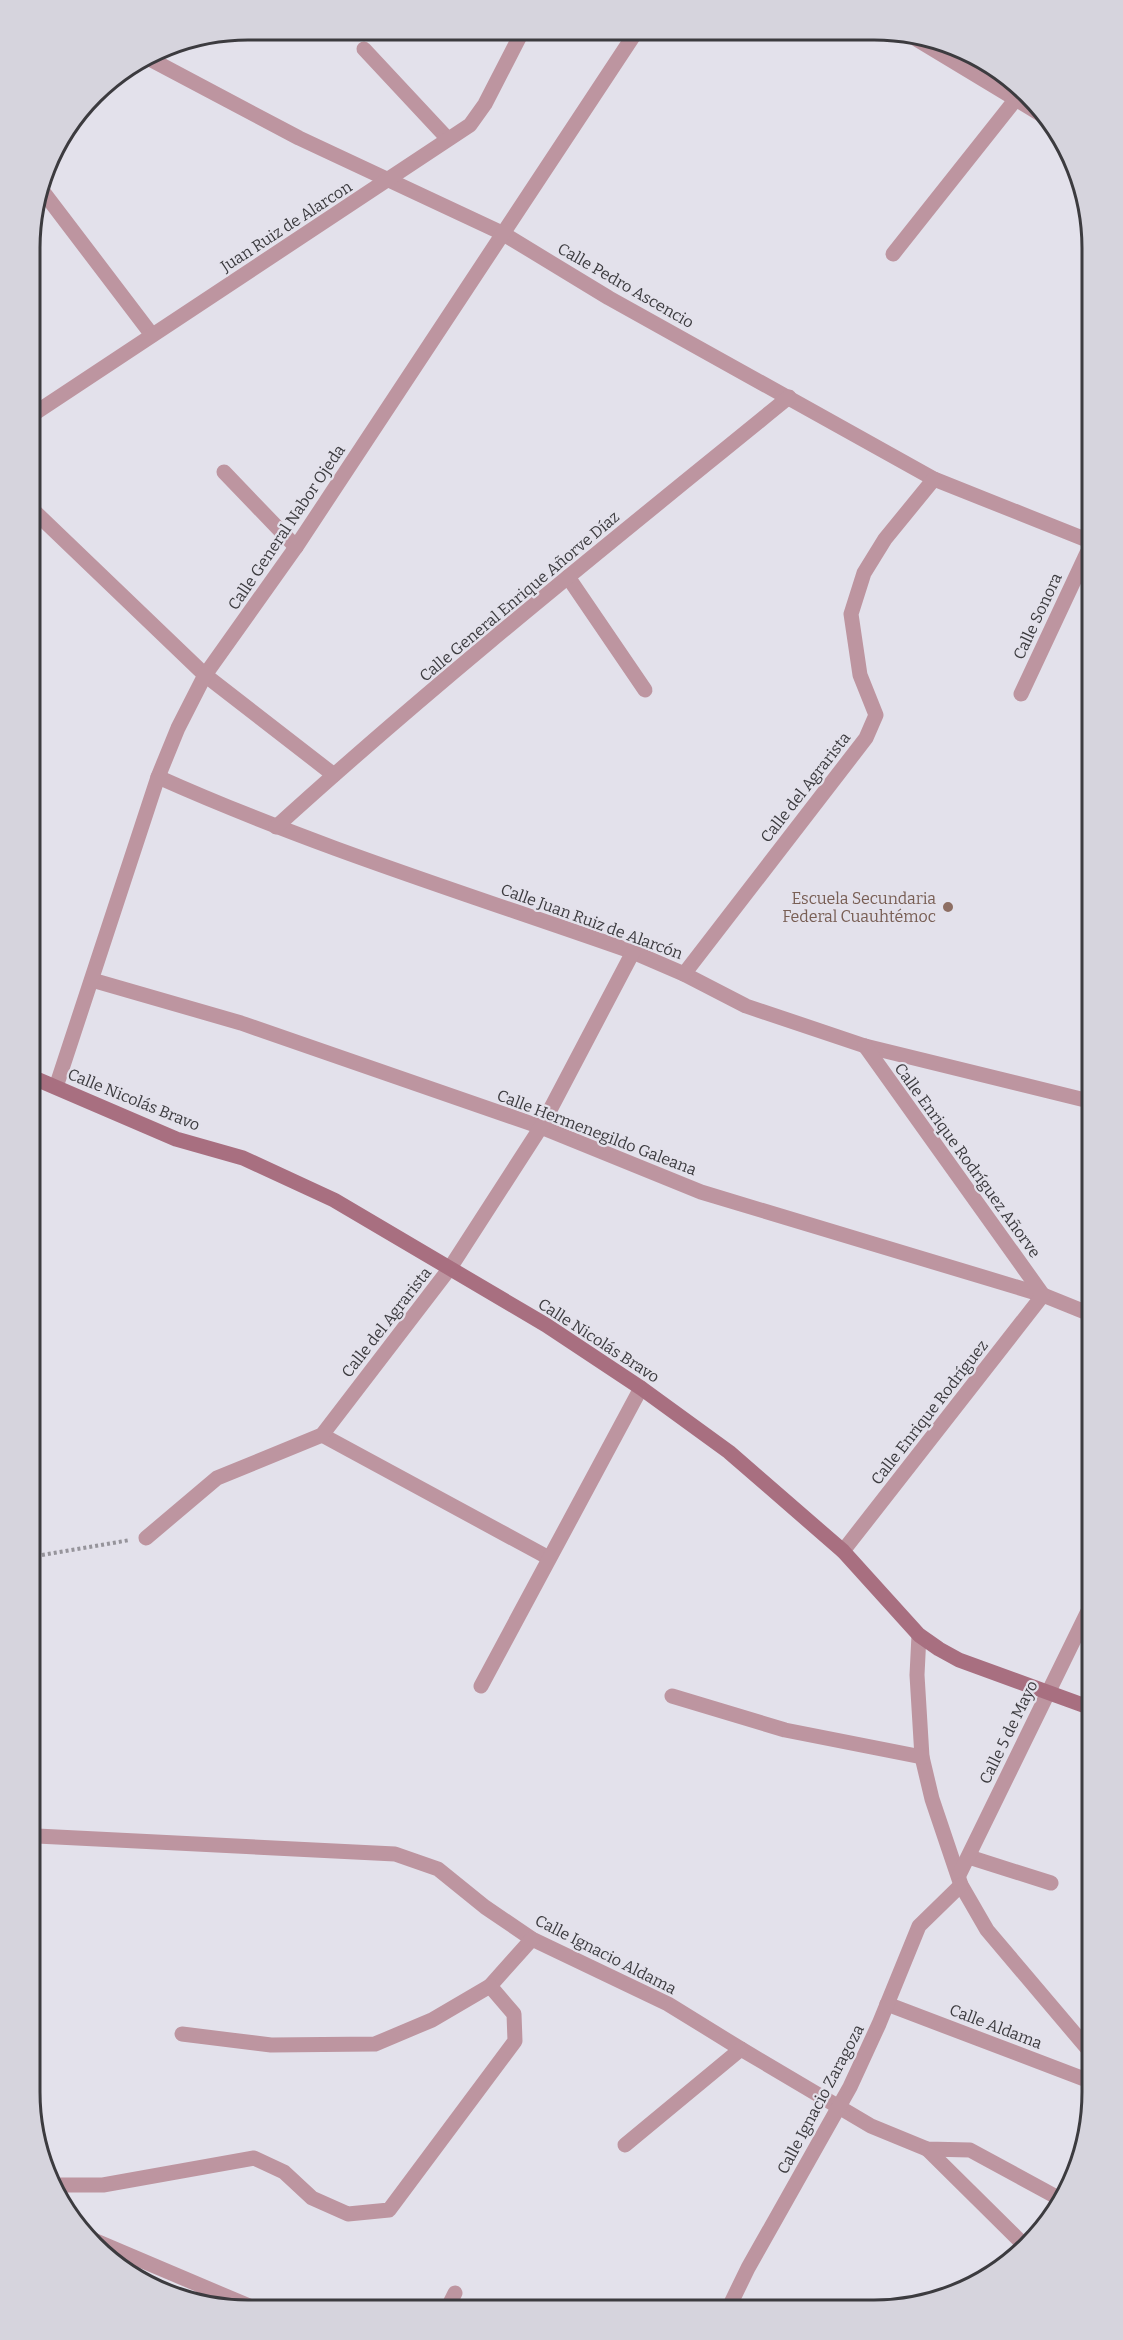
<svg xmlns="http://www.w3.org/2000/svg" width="1123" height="2340" font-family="Bitter,serif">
<rect width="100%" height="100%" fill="#e3e1eb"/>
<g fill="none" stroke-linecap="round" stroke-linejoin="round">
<!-- path -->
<g stroke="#96949b" stroke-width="4" stroke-dasharray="3 3" stroke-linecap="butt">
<polyline points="345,31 353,38"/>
<polyline points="36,1556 130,1540"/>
</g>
<!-- street -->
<g stroke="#bd95a0" stroke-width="15">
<polyline points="908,34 1047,118"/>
<polyline points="364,49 448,139"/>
<polyline points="148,58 299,138 502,233 609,298 934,479 1087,540"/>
<polyline points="41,189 152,335"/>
<polyline points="893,254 1016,99"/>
<polyline points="32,415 470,125 485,104 522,32"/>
<polyline points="224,472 296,547"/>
<polyline points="33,510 205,675 334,775"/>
<polyline points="568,577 645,690"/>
<polyline points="1021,694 1087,553"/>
<path d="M158,777C312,846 474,896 633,952L684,974L746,1006L865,1046L1089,1101"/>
<path d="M276,827C441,677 616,538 789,397"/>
<polyline points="684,974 866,738 876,715 860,675 851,614 864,573 885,539 934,479"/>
<polyline points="92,980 241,1023 541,1127 701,1192 1043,1295 1090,1314"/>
<polyline points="56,1087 158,777 178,728 205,675 296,547 636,32"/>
<polyline points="322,1435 549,1558"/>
<polyline points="146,1538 217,1478 322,1435 450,1268 541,1127 633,952"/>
<polyline points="843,1551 1043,1295 865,1046"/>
<polyline points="919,1635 917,1675 922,1757 932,1799 961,1885 987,1930 1092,2054"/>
<polyline points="481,1686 641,1388"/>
<polyline points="672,1696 785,1730 922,1757"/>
<polyline points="37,1836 395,1854 438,1869 485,1907 532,1939 668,2004 741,2049 871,2126 927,2149 970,2150 1062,2200"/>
<polyline points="969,1857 1051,1883"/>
<polyline points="959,1875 1091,1605"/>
<polyline points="887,2004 1092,2082"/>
<polyline points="182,2034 271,2045 375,2044 432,2020 490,1986 532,1939"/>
<polyline points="625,2145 741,2049"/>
<polyline points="927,2149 1025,2246"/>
<polyline points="53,2185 103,2185 254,2158 284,2172 312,2198 348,2214 389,2210 515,2041 514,2014 490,1986"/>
<polyline points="91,2239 249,2306"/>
<polyline points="731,2303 748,2268 850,2087 879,2024 919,1926 961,1885"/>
<polyline points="449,2305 455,2293"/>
</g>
<!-- secondary -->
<polyline stroke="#a86f80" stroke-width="15" points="34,1078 176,1139 243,1158 334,1200 546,1325 641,1388 729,1452 843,1551 919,1635 939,1649 959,1660 1091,1708"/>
</g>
<!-- markers -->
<circle fill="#8d6e63" stroke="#e3e1eb" stroke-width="2" cx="948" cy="907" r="6"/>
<g text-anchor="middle" stroke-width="4.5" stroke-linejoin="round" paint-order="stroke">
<!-- street labels -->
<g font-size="16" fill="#3c3b3f" stroke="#e3e1eb">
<text transform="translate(286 226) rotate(-33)" y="6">Juan Ruiz de Alarcon</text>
<text transform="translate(626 285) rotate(30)" y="6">Calle Pedro Ascencio</text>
<text transform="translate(286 527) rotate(-56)" y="6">Calle General Nabor Ojeda</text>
<text transform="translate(519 596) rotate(-40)" y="6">Calle General Enrique Añorve Díaz</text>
<text transform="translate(1037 616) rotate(-65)" y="6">Calle Sonora</text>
<text transform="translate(805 787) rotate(-52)" y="6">Calle del Agrarista</text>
<text transform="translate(592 921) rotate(20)" y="6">Calle Juan Ruiz de Alarcón</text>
<text transform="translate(134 1099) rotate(22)" y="6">Calle Nicolás Bravo</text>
<text transform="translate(597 1132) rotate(21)" y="6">Calle Hermenegildo Galeana</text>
<text transform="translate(968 1160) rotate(54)" y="6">Calle Enrique Rodríguez Añorve</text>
<text transform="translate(386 1322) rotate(-52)" y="6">Calle del Agrarista</text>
<text transform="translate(599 1340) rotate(33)" y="6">Calle Nicolás Bravo</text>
<text transform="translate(929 1412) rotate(-52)" y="6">Calle Enrique Rodríguez</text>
<text transform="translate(1008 1732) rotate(-64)" y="6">Calle 5 de Mayo</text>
<text transform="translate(606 1954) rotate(27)" y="6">Calle Ignacio Aldama</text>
<text transform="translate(996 2026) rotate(21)" y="6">Calle Aldama</text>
<text transform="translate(820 2099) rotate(-62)" y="6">Calle Ignacio Zaragoza</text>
</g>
<!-- education labels -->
<g font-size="16" fill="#785e54" stroke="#e3e1eb" text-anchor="end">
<text x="936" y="904">Escuela Secundaria<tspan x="936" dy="18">Federal Cuauhtémoc</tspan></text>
</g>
</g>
<!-- crop -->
<path d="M0 0H1123V2340H0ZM248 40H874A208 208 0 0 1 1082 248V2092A208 208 0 0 1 874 2300H248A208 208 0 0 1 40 2092V248A208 208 0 0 1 248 40Z" fill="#d6d4dd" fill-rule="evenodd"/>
<path fill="none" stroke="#3c3b3f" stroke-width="3" d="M248 40H874A208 208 0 0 1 1082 248V2092A208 208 0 0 1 874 2300H248A208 208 0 0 1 40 2092V248A208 208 0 0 1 248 40Z"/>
</svg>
